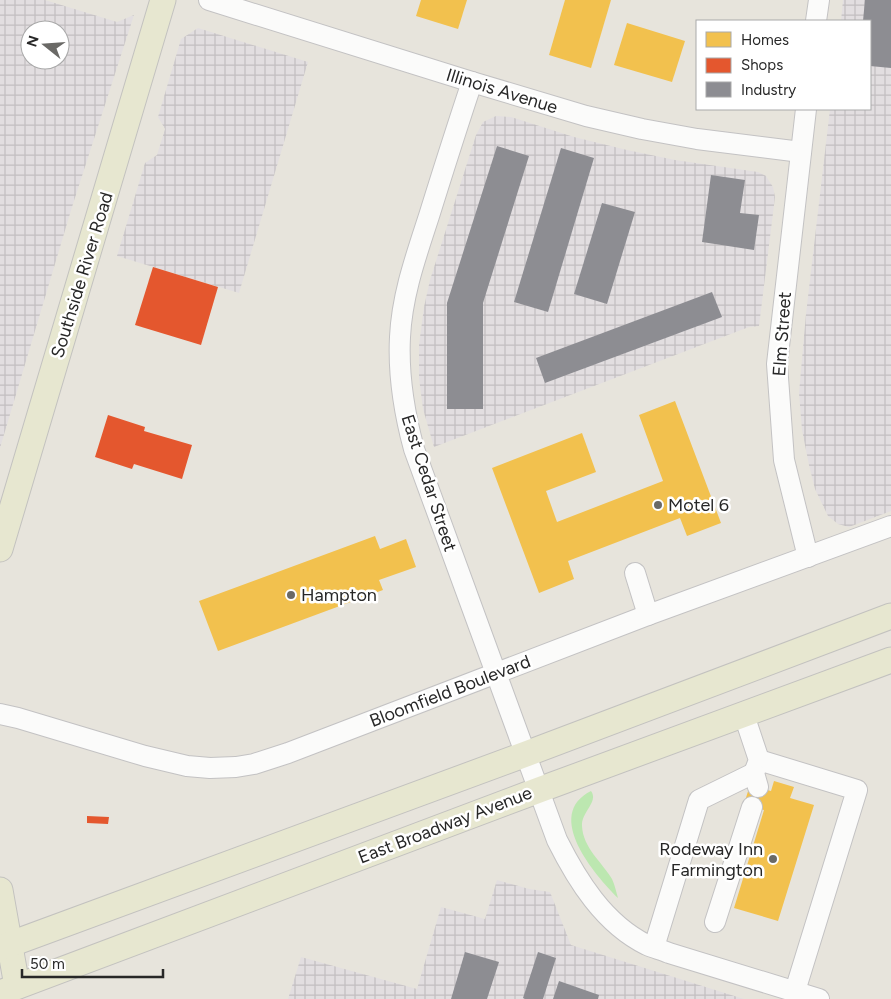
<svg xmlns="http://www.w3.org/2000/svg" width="891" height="999" font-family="Figtree,sans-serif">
<defs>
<pattern id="industrial-grid" width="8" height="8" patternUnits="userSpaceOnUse" patternTransform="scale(1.25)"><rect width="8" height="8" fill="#e2dee0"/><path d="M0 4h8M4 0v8" fill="none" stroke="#c2bec0"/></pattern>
</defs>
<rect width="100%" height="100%" fill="#e7e4dc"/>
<!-- industrial -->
<g fill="url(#industrial-grid)" fill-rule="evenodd">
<path d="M0,0H45L117,22L134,15L72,207L0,448ZM30,30H60V60H30Z"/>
<polygon points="843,0 891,0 891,511 849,527 838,524 828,516 815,489 809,465 802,430 799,393 806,314 830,109 870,109 870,21 841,21"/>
<polygon points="198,28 308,62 239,293 117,256 145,163 157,155 165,129 158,117 181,39"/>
<polygon points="496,116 511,117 574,137 627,150 675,160 758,172 766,176 773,187 775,197 759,326 749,327 434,447 423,409 419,378 419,345 424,307 430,280 476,135 483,122"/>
<polygon points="497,880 529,889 550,892 571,945 744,999 288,999 301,957 417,989 441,907 485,919"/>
</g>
<!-- grass -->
<path fill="#bce7b0" d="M591,791C599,802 581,812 582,826C583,848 602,862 612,879C615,885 616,892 618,898C595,875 543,815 591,791Z"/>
<!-- homes -->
<g fill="#f2c14e">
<polygon points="421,0 467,0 458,29 416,16"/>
<polygon points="565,0 611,0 591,68 549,55"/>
<polygon points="627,23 685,41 672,82 614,65"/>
<polygon points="675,401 721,523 687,536 680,518 568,561 574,579 539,593 492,468 582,433 596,472 546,491 557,522 663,481 639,415"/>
<polygon points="375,536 380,549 406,539 416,567 379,580 383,590 218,651 199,601"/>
<polygon points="774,781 794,787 790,798 814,805 778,921 734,908 764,810 744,804 750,785 771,791"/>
</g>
<!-- shops -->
<g fill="#e4572e">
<polygon points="153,267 218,287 201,345 135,325"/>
<polygon points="108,415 145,427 144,431 192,445 182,479 134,464 132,469 95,457"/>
<polygon points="87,816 109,817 108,824 87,823"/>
</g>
<!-- industry -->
<g fill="#8d8d92">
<polygon points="865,0 891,0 891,68 870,66 870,21 863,21"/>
<polygon points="497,146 529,156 483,303 483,409 447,409 447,303"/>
<polygon points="561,148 594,158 548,312 514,302"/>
<polygon points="711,175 745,180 740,213 759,215 754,250 702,242"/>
<polygon points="602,203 635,212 607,304 574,294"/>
<polygon points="712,292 722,317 545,383 536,358"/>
<polygon points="465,952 499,962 487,999 451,999"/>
<polygon points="538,952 556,958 543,999 525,999 523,998"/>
<polygon points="559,981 599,995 598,999 553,999"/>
</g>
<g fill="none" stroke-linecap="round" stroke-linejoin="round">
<!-- minor casing -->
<g stroke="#c3c2c3" stroke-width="22">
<g id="minor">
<polyline points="209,0 472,82 586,116 642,129 697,139 801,152"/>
<polyline points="816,21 819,0"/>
<path d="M472,82C457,127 443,171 429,216C416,256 402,295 400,337C398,376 404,412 414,449L557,840C577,880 604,924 647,945C654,948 662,950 669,953L819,999"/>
<polyline points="806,109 777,364 784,460 808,557"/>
<polyline points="635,573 648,615"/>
<polyline points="0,714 18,718 145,756 187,766 210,768 236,767 254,764 288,753 648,615 891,526"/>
<polyline points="744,715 759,760 754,773 758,787"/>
<polyline points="759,760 857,790 795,991"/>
<polyline points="715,922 752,807"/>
<polyline points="654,947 699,800 754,773"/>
</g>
</g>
<!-- major casing -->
<g stroke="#c3c2bf" stroke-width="27">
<g id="major">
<polyline points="0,549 163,0"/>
<polyline points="0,890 17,986"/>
<polyline points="0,948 526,754 891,616"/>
<polyline points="0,993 539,790 891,660"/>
</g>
</g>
<!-- minor -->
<use href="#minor" stroke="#fbfbfa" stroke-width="20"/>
<!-- major -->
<use href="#major" stroke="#e7e7d0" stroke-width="25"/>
</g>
<!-- markers -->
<g fill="#6a6966" stroke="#fff" stroke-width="2">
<circle cx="658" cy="505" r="5"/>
<circle cx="291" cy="595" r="5"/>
<circle cx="773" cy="859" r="5"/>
</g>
<g text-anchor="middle" stroke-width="5" stroke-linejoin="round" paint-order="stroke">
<!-- street labels -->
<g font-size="18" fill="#272727" stroke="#fff">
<text transform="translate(502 91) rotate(17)" y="6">Illinois Avenue</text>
<text transform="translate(82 275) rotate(-73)" y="6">Southside River Road</text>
<text transform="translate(782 334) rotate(-86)" y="6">Elm Street</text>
<text transform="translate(429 483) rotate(72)" y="6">East Cedar Street</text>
<text transform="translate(450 691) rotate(-21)" y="6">Bloomfield Boulevard</text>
<text transform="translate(445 825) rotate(-21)" y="6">East Broadway Avenue</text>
</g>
<!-- poi labels -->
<g font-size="18" fill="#272727" stroke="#fff" text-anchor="start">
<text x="668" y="511">Motel 6</text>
<text x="301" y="601">Hampton</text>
<text x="763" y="855" text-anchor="end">Rodeway Inn<tspan x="763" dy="21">Farmington</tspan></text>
</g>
</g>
<!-- legend -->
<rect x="696" y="20" width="175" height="90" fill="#ffffff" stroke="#a9a9a9"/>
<rect x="706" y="32" width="25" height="15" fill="#f2c14e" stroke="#a9a9a9"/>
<text x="741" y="45" font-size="15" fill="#272727">Homes</text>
<rect x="706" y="58" width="25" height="15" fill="#e4572e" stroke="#a9a9a9"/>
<text x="741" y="70" font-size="15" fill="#272727">Shops</text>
<rect x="706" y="82" width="25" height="15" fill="#8d8d92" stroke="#a9a9a9"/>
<text x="741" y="95" font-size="15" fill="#272727">Industry</text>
<!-- north arrow -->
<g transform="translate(45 45) rotate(287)"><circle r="24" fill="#ffffff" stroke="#a9a9a9"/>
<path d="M0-4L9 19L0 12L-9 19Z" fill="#6a6966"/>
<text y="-8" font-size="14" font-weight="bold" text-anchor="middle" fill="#272727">N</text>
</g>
<!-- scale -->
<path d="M22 969v8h141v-8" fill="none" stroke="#272727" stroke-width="2.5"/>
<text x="30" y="969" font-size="15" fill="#272727" stroke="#ffffff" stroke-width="4" paint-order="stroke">50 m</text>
</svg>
